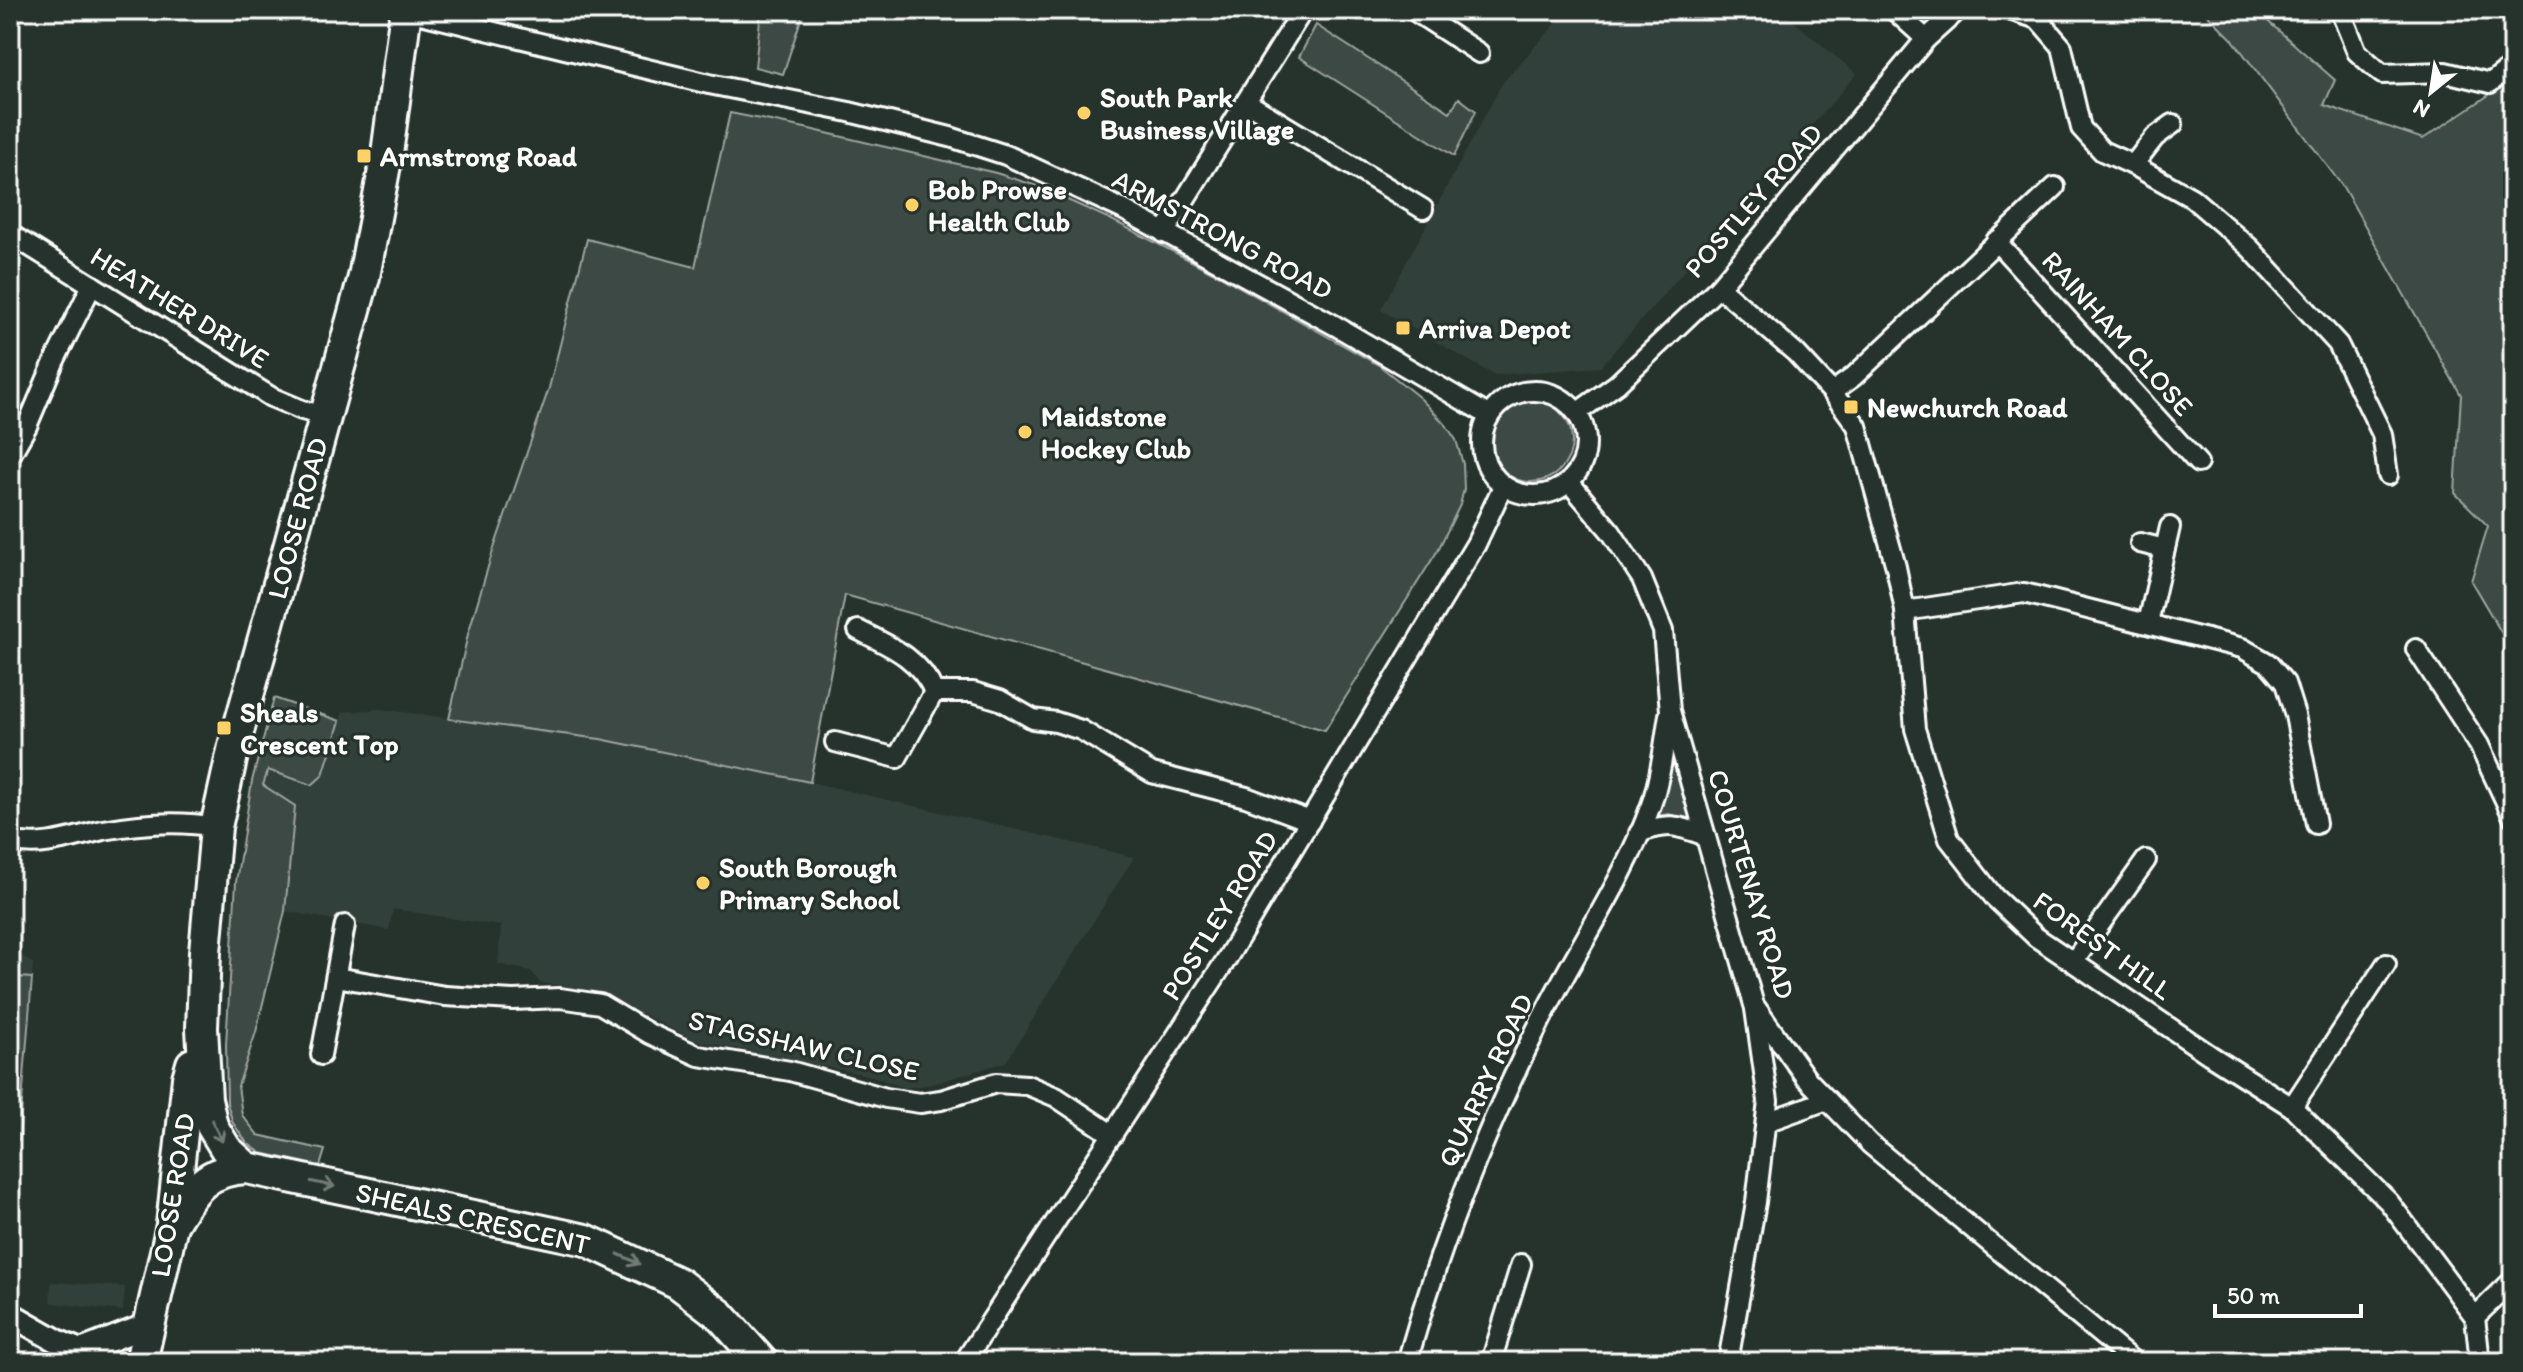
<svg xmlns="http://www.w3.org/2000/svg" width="2523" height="1372" font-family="Itim,sans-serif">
<rect width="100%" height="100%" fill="#26332d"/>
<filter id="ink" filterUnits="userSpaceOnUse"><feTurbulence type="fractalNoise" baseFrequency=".0125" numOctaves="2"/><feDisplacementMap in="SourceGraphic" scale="16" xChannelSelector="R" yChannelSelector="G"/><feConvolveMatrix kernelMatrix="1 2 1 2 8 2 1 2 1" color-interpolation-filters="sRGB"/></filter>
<g filter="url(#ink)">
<!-- built -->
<g fill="#333f3a">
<polygon points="1568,10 1780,10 1857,74 1600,367 1494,375 1381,310 1503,82"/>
<polygon points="381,709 600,739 810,782 1134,857 1006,1062 932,1084 905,1088 872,1076 694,1040 611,998 567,986 540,983 531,971 498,964 501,926 393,909 389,930 285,911 295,806 263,786 268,770 299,782 323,775 343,712"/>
<polygon points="10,949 33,963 19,1140 10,1135"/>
<polygon points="51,1282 125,1287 123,1311 53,1303 50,1301"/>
</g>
<!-- green -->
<g fill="#3e4944" stroke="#9ea4a2" stroke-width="2">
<polygon points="761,10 804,10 783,74 755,67"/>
<polygon points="2203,10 2255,10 2335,80 2324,105 2423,139 2513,79 2513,652 2471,581 2488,526 2455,493 2461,395 2343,187 2233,40"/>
<polygon points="1316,25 1450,112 1459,98 1476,111 1454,156 1299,57"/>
<polygon points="730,113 805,128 996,173 1034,185 1110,219 1220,276 1380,366 1420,398 1446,425 1456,440 1463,464 1464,489 1460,505 1438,550 1325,730 845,595 810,782 600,739 449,719 468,634 491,557 549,388 587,239 695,267"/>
<circle cx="1531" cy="441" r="41"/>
<polygon points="274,698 340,721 323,775 312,785 268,770 263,785 295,806 285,911 256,1032 238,1086 242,1115 258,1135 325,1150 320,1166 261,1153 247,1143 233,1123 227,1103 226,1044 236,882 252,781"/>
<polygon points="1673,745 1696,817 1692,821 1669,814 1657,816 1653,811"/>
<polygon points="17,977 32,978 19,1140 10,1135 10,1056"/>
</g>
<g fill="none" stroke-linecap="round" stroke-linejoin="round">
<!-- minor casing -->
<g stroke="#fff" stroke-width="24">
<g id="minor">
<polyline points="404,10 709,84 849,112 950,137 1006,155 1122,209 1336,326 1488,415"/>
<polyline points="1413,10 1479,53"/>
<polyline points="1894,10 1926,39"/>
<polyline points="2009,10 2038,19 2062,47 2081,128 2102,151 2133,165 2192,198 2250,248 2338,344 2382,434 2388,475"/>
<polyline points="2340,10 2357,52 2382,74 2445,72 2490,83 2513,65"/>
<polyline points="1246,102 1423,209"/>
<polyline points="2133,165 2155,137 2173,124"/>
<polyline points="1164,233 1303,10"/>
<polyline points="10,234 271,397 302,410 325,416"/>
<polyline points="1996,241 2198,463"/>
<polyline points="1719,287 1796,353 1832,392 1857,426 1896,567 1905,611 1915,729 1949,839 1994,897 2036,937 2210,1055 2292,1107 2389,1202 2475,1317 2480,1362"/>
<circle cx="1534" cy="443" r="52"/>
<polyline points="1832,392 1853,377 2055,187"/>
<polyline points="1578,412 1617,384 1719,287 1926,39 1958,10"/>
<polyline points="10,456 27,426 54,362 92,285"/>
<polyline points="1569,482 1611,532 1642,579 1663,631 1670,711 1754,1005 1806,1078 1870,1144 2134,1362"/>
<polyline points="2140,543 2165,549"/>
<polyline points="1905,611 2024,593 2242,648 2268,663 2285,683 2295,715 2316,824"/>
<polyline points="2148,623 2170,527"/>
<path d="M858,630C890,646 920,658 934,692"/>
<polyline points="2416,649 2479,745 2513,817"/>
<polyline points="835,742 897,758 934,692 973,692 1000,700 1033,719 1056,722 1081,730 1152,773 1246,797 1310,821"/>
<path d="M1639,833C1669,822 1676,825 1706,836"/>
<path d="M10,841C42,849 73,837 103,830C141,823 179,820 216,827"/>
<polyline points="2074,961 2146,860"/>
<polyline points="336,977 445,996 513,1000 560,998 600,1004 650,1034 699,1056 790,1071 886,1098 920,1103 941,1100 996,1083 1027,1085 1056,1097 1113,1135"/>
<polyline points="321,1055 345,925"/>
<polyline points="2292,1107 2386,964"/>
<polyline points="1766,1122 1827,1100"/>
<polyline points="2475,1317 2513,1280"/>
<polyline points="964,1362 1226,960 1476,544 1503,486"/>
<path d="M1407,1362C1440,1245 1485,1130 1540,1022C1576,949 1624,882 1651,805C1661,777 1664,744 1669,715"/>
<polyline points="1491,1362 1521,1264"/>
<polyline points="1728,1362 1756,1202 1768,1101 1755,1009"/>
</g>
</g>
<!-- tertiary casing -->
<g stroke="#fff" stroke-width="28">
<g id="tertiary">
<polyline points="10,1314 59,1342 106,1362"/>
<polyline points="81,1351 150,1324"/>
</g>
</g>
<!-- trunk casing -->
<g stroke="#fff" stroke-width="36">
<g id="trunk">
<polyline points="247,1168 226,1149 212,1126 206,1099 202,1028 205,952 216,827 234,746 364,277 387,154 406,10"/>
<path d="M172,1225C192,1192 205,1169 247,1168L586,1240L678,1283L720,1315L762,1362"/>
<polyline points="141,1362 172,1225 188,1078 192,1064"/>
</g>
</g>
<!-- minor -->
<use href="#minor" stroke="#26332d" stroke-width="18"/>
<!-- tertiary -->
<use href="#tertiary" stroke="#26332d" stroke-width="22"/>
<!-- trunk -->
<use href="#trunk" stroke="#26332d" stroke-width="30"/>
</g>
<!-- one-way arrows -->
<defs><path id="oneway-shaft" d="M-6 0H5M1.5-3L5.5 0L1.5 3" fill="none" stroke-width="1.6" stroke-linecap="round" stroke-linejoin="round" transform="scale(2)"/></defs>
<g stroke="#727a76">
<use href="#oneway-shaft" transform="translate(217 1131) rotate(64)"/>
<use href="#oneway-shaft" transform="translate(323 1184) rotate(12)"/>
<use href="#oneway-shaft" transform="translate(629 1259) rotate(25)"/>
</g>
</g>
<!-- markers -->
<g fill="#ffd166" stroke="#26332d" stroke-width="3">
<circle cx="1084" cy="113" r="8"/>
<rect x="356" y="148" width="16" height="16" rx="4"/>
<circle cx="912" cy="205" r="8"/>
<rect x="1395" y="320" width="16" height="16" rx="4"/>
<rect x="1843" y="399" width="16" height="16" rx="4"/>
<circle cx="1025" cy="432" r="8"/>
<rect x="216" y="720" width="16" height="16" rx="4"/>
<circle cx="703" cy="883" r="8"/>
</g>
<g text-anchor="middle" stroke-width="6" stroke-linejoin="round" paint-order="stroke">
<!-- poi labels -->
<g font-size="28" font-weight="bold" fill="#fff" stroke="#26332d" text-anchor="start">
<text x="1100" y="107">South Park<tspan x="1100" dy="32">Business Village</tspan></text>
<text x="380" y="166">Armstrong Road</text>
<text x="928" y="199">Bob Prowse<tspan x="928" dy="32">Health Club</tspan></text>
<text x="1419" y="338">Arriva Depot</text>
<text x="1867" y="417">Newchurch Road</text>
<text x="1041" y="426">Maidstone<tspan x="1041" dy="32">Hockey Club</tspan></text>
<text x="240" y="722">Sheals<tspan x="240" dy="32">Crescent Top</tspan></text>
<text x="719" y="877">South Borough<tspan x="719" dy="32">Primary School</tspan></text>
</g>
<!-- street labels -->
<g font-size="28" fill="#fff" stroke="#26332d">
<text transform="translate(1753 200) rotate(-49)" y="10">POSTLEY ROAD</text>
<text transform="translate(1223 234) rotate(28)" y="10">ARMSTRONG ROAD</text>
<text transform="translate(180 307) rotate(32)" y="10">HEATHER DRIVE</text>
<text transform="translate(2118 333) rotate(48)" y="10">RAINHAM CLOSE</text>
<text transform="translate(297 518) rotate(-75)" y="10">LOOSE ROAD</text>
<text transform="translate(1752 884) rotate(73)" y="10">COURTENAY ROAD</text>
<text transform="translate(1219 915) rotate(-58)" y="10">POSTLEY ROAD</text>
<text transform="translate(2103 945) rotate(36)" y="10">FOREST HILL</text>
<text transform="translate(804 1045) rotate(13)" y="10">STAGSHAW CLOSE</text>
<text transform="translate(1485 1080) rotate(-65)" y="10">QUARRY ROAD</text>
<text transform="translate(172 1195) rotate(-81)" y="10">LOOSE ROAD</text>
<text transform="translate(473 1218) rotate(13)" y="10">SHEALS CRESCENT</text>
</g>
</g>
<!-- margin -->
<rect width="2523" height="1372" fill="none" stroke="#26332d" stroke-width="40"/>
<rect x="20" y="20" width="2483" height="1332" fill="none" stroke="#fff" stroke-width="3" filter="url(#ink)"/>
<!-- north arrow -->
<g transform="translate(2431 92) rotate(210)" stroke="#26332d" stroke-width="6" paint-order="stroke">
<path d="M0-6L14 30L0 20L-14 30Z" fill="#ffffff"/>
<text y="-12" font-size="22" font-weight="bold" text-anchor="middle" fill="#ffffff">N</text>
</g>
<!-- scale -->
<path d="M2215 1304v12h146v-12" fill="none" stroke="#ffffff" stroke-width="4"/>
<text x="2227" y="1304" font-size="24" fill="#ffffff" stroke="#26332d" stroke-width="6" paint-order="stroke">50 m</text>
</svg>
